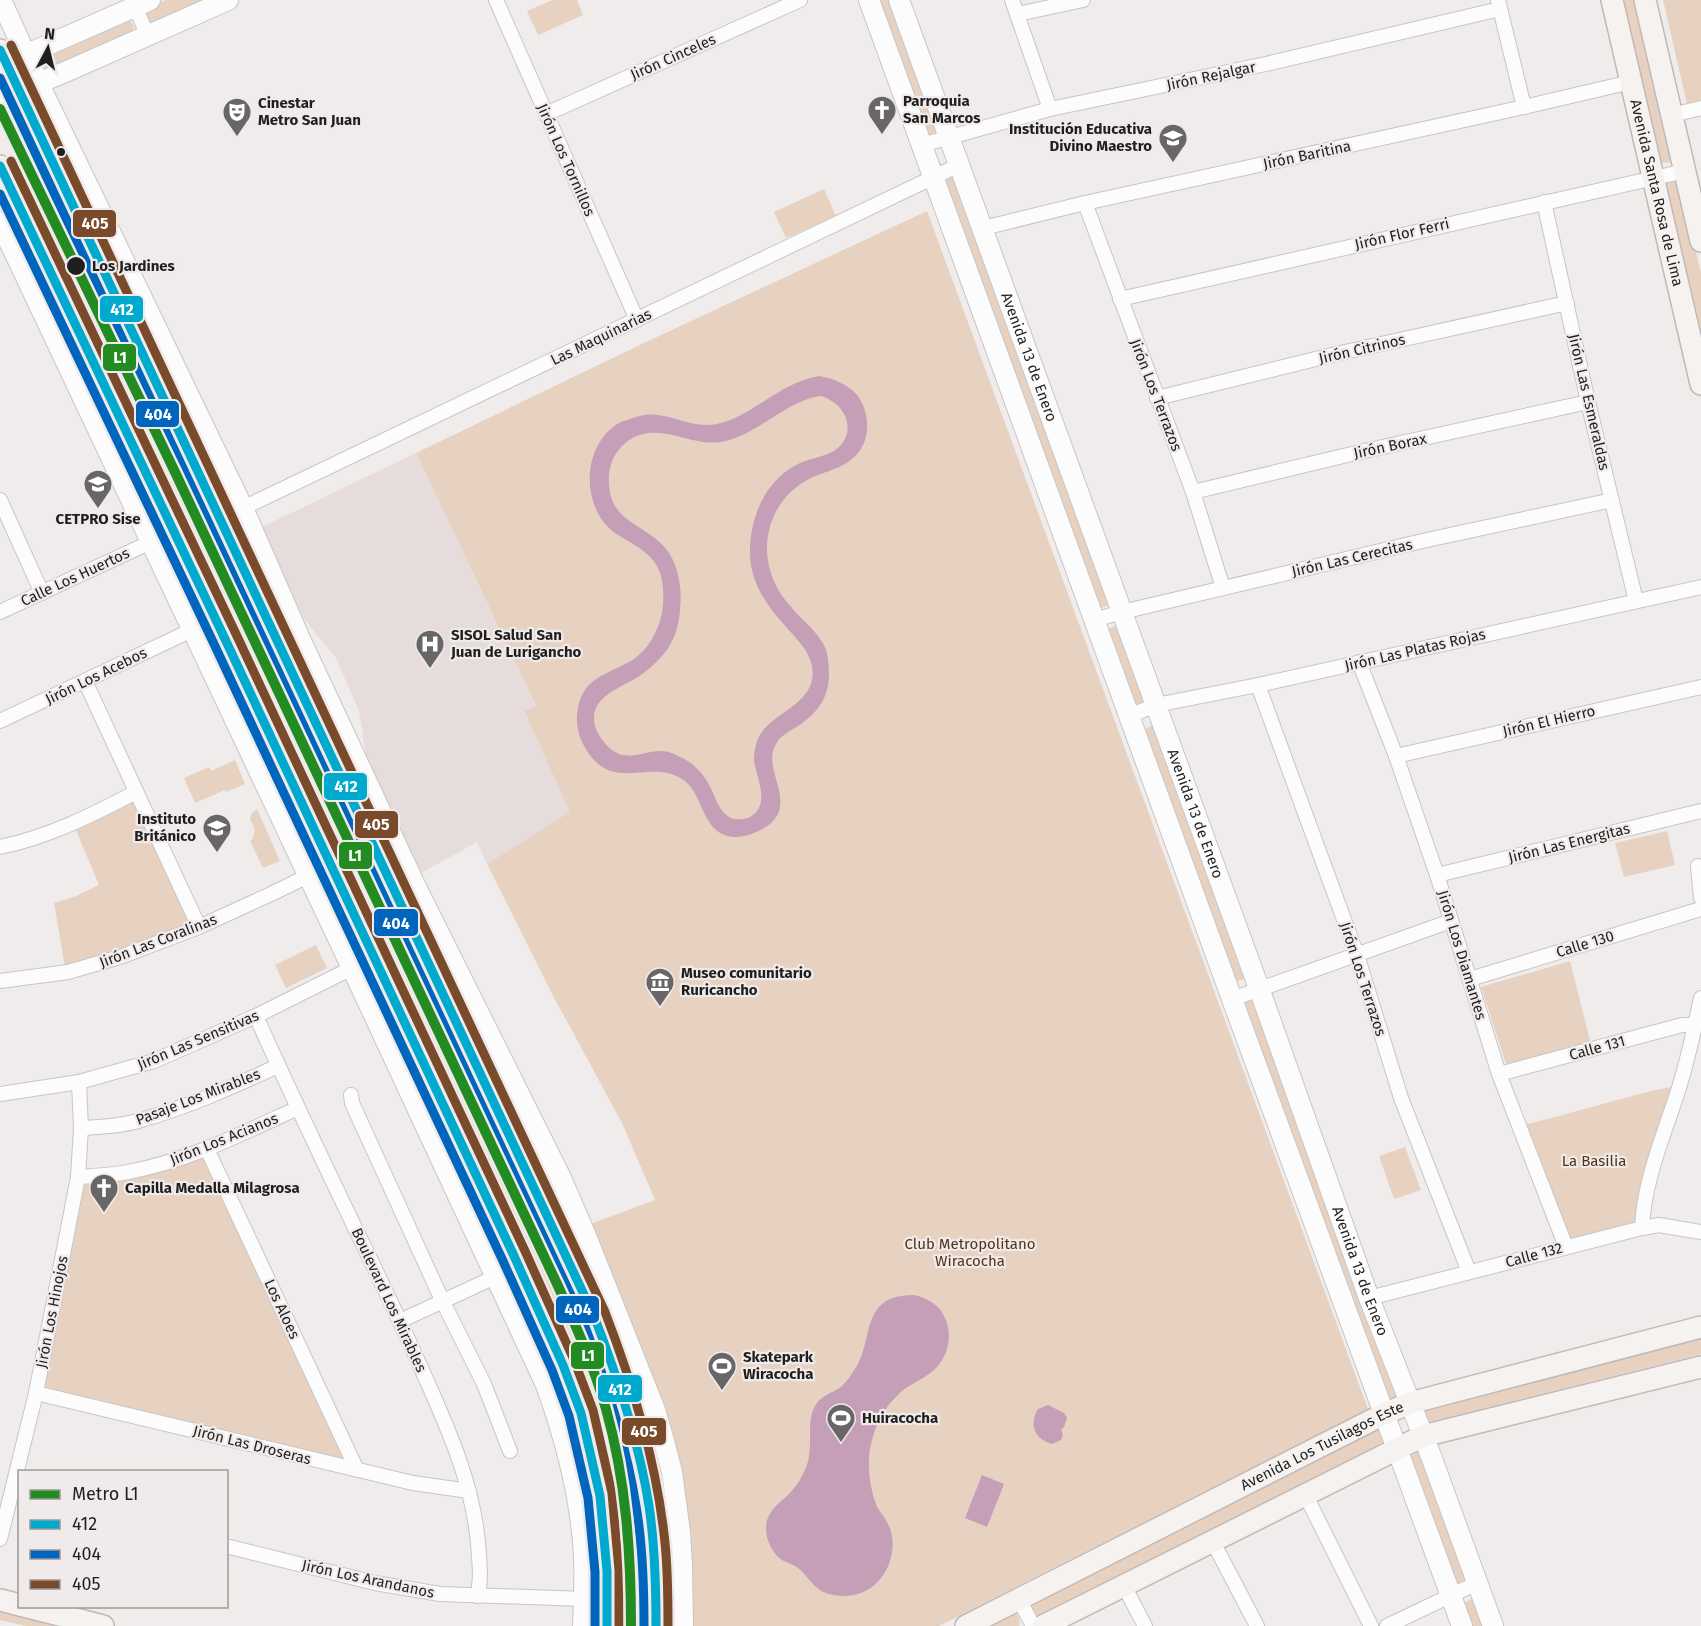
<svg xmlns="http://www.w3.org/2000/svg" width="1701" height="1626" font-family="'Fira Sans',sans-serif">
<rect width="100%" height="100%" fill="#efeceb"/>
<!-- built -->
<polygon fill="#e5dcdb" points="416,453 536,707 524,712 571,813 487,864 477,842 421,873 366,755 359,711 336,658 305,620 260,528"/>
<!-- green -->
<g fill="#e7d2c2">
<polygon points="166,0 205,0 154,23 150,22 146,13 148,8"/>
<polygon points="552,0 577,0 583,15 538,35 527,11"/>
<polygon points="874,0 895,0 939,132 927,137"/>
<polygon points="1620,0 1638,0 1674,158 1672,162 1663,163 1657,161"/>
<polygon points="1663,0 1701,0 1701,101 1687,104"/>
<polygon points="125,20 130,21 134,26 132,32 46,71 40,56"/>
<polygon points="952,173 1114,604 1101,608 1095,606 942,177"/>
<polygon points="1674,180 1678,181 1680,184 1701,273 1701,348 1662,183"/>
<polygon points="824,189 836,216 786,238 774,212"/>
<polygon points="927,211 1368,1409 939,1626 692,1626 689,1548 590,1224 655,1200 622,1123 551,992 487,864 570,812 524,711 536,706 416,453 644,343"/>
<polygon points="149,330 573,1225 563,1231 142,334"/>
<polygon points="193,471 591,1326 627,1436 640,1500 648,1600 648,1626 613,1626 592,1430 161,486"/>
<polygon points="1120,625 1149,701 1131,708 1103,630"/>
<polygon points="1151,726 1158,726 1246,979 1237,981 1232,979 1143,730"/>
<polygon points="235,760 245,784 226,792 225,790 195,803 184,778 209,767 211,771"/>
<polygon points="133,801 192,926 124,950 65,967 54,903 76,896 99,885 75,828"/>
<polygon points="257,809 280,861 263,868 250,841 252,840 255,830 250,819 252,813"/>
<polygon points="1667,831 1675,865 1624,877 1615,843"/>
<polygon points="316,945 327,968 286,988 275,965"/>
<polygon points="1570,961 1591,1044 1507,1067 1481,987"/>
<polygon points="1258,997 1400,1398 1390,1402 1240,1000"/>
<polygon points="1675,1086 1637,1224 1570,1241 1525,1125 1647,1092"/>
<polygon points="1405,1147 1421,1190 1394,1199 1379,1156"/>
<polygon points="205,1155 349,1463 43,1387 82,1181"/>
<polygon points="575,1232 652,1413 671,1488 678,1626 667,1626 665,1556 651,1461 636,1409 566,1238"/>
<polygon points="1701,1333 1701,1354 1430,1422 1427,1422 1421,1406"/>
<polygon points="1380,1425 1387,1442 1382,1446 1041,1615 1036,1615 1030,1603"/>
<polygon points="1416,1453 1421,1453 1467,1579 1457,1584 1408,1458"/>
<polygon points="1473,1598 1487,1626 1468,1626 1461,1605"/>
<polygon points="0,1606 81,1626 26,1626 0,1620"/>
<polygon points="1016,1611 1020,1621 1019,1626 978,1626"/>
</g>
<!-- water -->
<g fill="#c49fb7" fill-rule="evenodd">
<path d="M819,376C832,378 848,384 857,395C870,411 871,439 857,454C845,468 829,470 813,477C784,490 766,519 767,551C768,573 777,592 792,608C805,624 826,637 828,659C832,690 824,709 798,726C790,731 781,735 776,744C760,769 802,806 764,828C756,833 747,836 737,837C700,837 706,794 682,779C650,758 612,794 586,749C578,737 575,722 578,708C584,675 611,674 634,659C651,647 662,624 663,604C664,591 663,574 655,563C642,544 619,540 605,524C581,495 585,443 619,423C625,420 633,418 640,416C666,409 690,430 717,424C754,416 780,382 819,376ZM820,396C842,401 857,426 841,445C832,455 817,457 805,461C767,475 749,516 750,555C751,584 768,608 787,628C797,639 809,651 812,666C819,706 768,711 757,741C755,747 754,754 754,760C756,777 770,802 753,815C748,819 741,820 734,819C718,814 716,796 708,783C702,772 692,762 680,757C675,754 667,751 662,751C647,750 632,760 617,753C607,748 600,738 596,729C585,697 622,688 641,675C648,670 655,664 661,657C673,645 679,627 680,610C682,592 680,570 669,553C650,524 610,525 609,483C608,474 610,465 614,457C620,446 630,437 643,434C669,428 694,446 720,442C756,437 785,401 820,396Z"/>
<path d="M914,1295C927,1298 940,1305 945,1318C954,1338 947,1361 929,1374C918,1382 905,1386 896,1397C884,1408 876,1424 872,1440C866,1461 869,1486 877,1507C880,1512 884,1516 887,1522C899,1543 891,1573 872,1587C860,1596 844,1598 829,1594C814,1590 809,1577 798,1568C793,1564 787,1563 782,1560C773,1554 766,1540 766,1529C766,1511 779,1504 790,1493C795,1487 800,1481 803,1474C816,1451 805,1428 814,1408C820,1395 832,1394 842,1386C846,1382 850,1377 853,1372C876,1342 857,1295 914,1295Z"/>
<path d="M1048,1405L1064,1413L1067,1418L1064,1427L1061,1430L1063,1435L1061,1440L1052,1444C1034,1439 1029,1424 1038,1409Z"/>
<polygon points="982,1475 1004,1484 987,1527 965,1518"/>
</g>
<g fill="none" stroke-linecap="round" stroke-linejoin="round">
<!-- minor casing -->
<g stroke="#c7c6c5" stroke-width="16">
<g id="minor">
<polyline points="132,0 148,36"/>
<polyline points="496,0 637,320"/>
<polyline points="1012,0 1050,109"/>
<polyline points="1498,0 1524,107"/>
<polyline points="1018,14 1083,0"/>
<polyline points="546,114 800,0"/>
<polyline points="1672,115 1701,108"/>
<polyline points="922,145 1050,109 1266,64 1500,9"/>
<polyline points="1544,202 1588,402 1636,601"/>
<polyline points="1085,203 1193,492 1223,588"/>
<polyline points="983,228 1085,203 1524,107 1631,82"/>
<polyline points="1120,299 1685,171"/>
<polyline points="1157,398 1336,354 1567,303"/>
<polyline points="1193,492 1360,452 1588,402"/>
<polyline points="0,500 42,593"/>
<polyline points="243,508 959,165"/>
<polyline points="0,612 151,542"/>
<polyline points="1094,620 1122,612 1427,540 1612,500"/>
<polyline points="1359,662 1396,756 1437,875 1499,1074 1566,1247"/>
<polyline points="85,681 199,927"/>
<polyline points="1258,685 1357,955 1401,1098 1469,1272"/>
<polyline points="1129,716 1156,705 1258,685 1701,587"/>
<polyline points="0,721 192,630"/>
<polyline points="1396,756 1701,687"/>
<path d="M0,847C49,837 92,815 136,792"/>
<polyline points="1698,866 1701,898"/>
<polyline points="1437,875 1701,811"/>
<polyline points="1470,979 1701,909"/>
<polyline points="0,981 68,972 120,957 199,927 271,894 308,876"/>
<polyline points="1232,999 1451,921"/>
<path d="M256,1016C288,1088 322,1159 356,1230C379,1277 401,1323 422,1370C449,1430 476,1490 479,1556C480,1570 481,1583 477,1596"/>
<polyline points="1499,1074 1667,1029 1682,1025 1695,1025"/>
<polyline points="0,1094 79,1082 154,1061 256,1016 352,968"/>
<polyline points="351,1095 352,1103 442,1300 484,1384 510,1451"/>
<path d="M81,1128C101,1127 122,1126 141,1120C188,1107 234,1086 278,1066"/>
<polyline points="207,1149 357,1470"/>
<path d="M78,1177C95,1176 112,1175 128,1172C188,1161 243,1133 298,1108"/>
<path d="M1642,1228C1644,1182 1662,1140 1676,1097C1687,1065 1694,1031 1701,998"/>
<polyline points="1369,1298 1642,1228 1659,1225 1701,1232"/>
<polyline points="400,1321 495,1277"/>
<polyline points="36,1393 413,1483 469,1491"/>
<polyline points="1305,1494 1371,1626"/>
<polyline points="0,1539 36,1393 78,1177 81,1128 79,1082"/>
<polyline points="1212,1540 1257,1626"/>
<polyline points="226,1546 375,1583 440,1594 584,1599"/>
<polyline points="1124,1586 1145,1626"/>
<polyline points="1019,1599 1033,1626"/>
<polyline points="1387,1626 1477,1583"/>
</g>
</g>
<!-- secondary casing -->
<g stroke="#c7c6c5" stroke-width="22">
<g id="secondary">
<polyline points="1,0 39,84 243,508 301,641 415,885 561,1178 586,1236 655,1410 664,1441 672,1472 680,1532 682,1564 683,1626"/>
<polyline points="869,0 1232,999 1462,1626"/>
<path id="s1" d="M899,0L1260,991L1369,1298L1431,1456L1493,1626"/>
<polyline points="16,59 150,0"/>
<polyline points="0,99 72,69 228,0"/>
<path d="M0,222L352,968L546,1385C566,1440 581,1498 584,1556C585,1579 584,1603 583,1626"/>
</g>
</g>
<!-- primary casing -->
<g stroke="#c1b9b7" stroke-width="24">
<g id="primary">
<path id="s2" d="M1612,0L1701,384"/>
<polyline points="1645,0 1701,241"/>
<path d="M0,50L594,1316C635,1416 659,1516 656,1626"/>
<polyline points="0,166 225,639 514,1256 563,1365 581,1413 600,1496 607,1571 607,1626"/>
<polyline points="0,1600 20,1605"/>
<polyline points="24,1606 103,1626"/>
<path id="s3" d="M966,1626L1384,1414L1410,1403L1701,1327"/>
<polyline points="1043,1626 1423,1436 1701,1367"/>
</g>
</g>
<!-- minor -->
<use href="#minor" stroke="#fdfcfc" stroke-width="14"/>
<!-- secondary -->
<use href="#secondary" stroke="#fdfcfc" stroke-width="20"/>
<!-- primary -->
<use href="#primary" stroke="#f6f2f0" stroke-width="21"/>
<!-- bus-1 casing -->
<g stroke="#f0ebea" stroke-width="14">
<g id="bus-1">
<path d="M0,50L594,1316C618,1378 639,1441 649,1506C655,1546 656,1586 656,1626"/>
<polyline points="0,166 225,639 514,1256 563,1365 581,1413 600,1496 607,1571 607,1626"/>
</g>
</g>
<!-- bus-2 casing -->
<g stroke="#f0ebea" stroke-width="14">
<g id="bus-2">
<path d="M0,78L583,1321C606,1381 626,1442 636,1506C643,1546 644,1586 644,1626"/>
<polyline points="0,194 214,644 503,1261 552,1370 569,1416 588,1498 595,1572 595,1626"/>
</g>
</g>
<!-- bus-3 casing -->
<g stroke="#f0ebea" stroke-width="14">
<g id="bus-3">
<path d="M11,45L605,1312C634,1387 657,1463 665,1543C668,1571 668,1598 668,1626"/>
<polyline points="11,161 236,634 525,1251 574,1360 593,1410 612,1493 619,1570 619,1626"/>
</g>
</g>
<!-- bus-1 -->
<use href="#bus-1" stroke="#00a9ce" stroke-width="9"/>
<!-- bus-2 -->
<use href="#bus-2" stroke="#0065bd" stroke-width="9"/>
<!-- bus-3 -->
<use href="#bus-3" stroke="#7a4b2a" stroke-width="9"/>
<!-- metro-1 casing -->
<g stroke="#f0ebea" stroke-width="15">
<path id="metro-1" d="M0,109L174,470L558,1286C576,1326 594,1367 606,1409C626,1480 631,1553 631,1626"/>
</g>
<!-- metro-1 -->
<use href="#metro-1" stroke="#228b22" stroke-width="10"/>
</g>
<!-- icons -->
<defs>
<g id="church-pin" transform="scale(1.5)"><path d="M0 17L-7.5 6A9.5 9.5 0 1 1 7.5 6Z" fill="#686666" stroke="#f0ebea"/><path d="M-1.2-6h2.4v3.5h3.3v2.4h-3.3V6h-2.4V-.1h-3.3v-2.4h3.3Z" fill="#fff"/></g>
<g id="theatre-pin" transform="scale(1.5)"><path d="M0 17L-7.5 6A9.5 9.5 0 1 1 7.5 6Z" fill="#686666" stroke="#f0ebea"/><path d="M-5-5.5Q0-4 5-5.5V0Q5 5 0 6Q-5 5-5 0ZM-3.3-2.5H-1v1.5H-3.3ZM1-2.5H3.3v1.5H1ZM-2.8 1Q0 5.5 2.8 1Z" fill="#fff"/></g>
<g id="school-pin" transform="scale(1.5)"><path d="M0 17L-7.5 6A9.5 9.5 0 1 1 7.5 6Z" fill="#686666" stroke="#f0ebea"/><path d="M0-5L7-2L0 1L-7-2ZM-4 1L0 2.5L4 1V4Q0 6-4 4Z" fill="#fff"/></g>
<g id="university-pin" transform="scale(1.5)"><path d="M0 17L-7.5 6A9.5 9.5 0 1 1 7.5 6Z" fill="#686666" stroke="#f0ebea"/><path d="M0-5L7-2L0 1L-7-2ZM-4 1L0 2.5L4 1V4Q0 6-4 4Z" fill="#fff"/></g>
<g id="hospital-pin" transform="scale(1.5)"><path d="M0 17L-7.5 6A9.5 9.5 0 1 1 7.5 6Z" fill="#686666" stroke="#f0ebea"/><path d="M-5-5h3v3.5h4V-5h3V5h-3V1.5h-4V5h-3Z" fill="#fff"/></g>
<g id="museum-pin" transform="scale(1.5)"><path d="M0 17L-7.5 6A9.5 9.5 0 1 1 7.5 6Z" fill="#686666" stroke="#f0ebea"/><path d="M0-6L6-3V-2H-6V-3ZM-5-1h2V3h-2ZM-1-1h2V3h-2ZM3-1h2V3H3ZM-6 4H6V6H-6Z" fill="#fff"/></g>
<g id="stadium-pin" transform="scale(1.5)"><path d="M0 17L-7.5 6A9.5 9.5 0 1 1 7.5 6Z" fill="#686666" stroke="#f0ebea"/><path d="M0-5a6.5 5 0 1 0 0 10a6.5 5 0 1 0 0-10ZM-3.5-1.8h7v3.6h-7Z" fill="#fff"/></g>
</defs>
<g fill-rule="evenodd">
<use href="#church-pin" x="882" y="110"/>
<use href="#theatre-pin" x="237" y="112"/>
<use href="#school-pin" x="1173" y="138"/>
<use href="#university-pin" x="98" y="484"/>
<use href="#hospital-pin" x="430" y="644"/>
<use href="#university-pin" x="217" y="828"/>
<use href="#museum-pin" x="660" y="982"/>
<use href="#church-pin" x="104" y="1188"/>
<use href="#stadium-pin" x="722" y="1366"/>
<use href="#stadium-pin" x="841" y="1418"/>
</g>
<!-- markers -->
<g fill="#201e1e" stroke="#f0ebea" stroke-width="2">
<circle cx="61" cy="152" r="5"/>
<circle cx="76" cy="266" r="10"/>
</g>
<g text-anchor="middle" stroke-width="4.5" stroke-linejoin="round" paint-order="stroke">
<!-- street labels -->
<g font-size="15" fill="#201e1e" stroke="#f0ebea">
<text transform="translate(673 57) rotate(-24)" y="5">Jirón Cinceles</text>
<text transform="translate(1211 76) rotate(-12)" y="5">Jirón Rejalgar</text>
<text transform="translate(1307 155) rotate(-12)" y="5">Jirón Baritina</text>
<text transform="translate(566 160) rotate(66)" y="5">Jirón Los Tornillos</text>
<text dy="5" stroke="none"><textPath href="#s2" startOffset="198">Avenida Santa Rosa de Lima</textPath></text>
<text transform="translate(1402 234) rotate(-13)" y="5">Jirón Flor Ferri</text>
<text transform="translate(601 337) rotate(-26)" y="5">Las Maquinarias</text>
<text transform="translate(1362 349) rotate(-13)" y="5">Jirón Citrinos</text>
<text dy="5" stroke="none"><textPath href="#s1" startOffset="380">Avenida 13 de Enero</textPath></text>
<text transform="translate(1156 395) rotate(69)" y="5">Jirón Los Terrazos</text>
<text transform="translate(1589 402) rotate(77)" y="5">Jirón Las Esmeraldas</text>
<text transform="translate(1390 446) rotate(-12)" y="5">Jirón Borax</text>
<text transform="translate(1352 558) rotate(-13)" y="5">Jirón Las Cerecitas</text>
<text transform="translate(75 577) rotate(-25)" y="5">Calle Los Huertos</text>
<text transform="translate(1415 650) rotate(-13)" y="5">Jirón Las Platas Rojas</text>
<text transform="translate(96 676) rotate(-26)" y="5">Jirón Los Acebos</text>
<text transform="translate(1549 721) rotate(-13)" y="5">Jirón El Hierro</text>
<text dy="5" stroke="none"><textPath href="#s1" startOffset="866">Avenida 13 de Enero</textPath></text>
<text transform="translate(1569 843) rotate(-14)" y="5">Jirón Las Energitas</text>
<text transform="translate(158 941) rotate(-21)" y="5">Jirón Las Coralinas</text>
<text transform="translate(1585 944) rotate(-17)" y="5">Calle 130</text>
<text transform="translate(1462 955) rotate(73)" y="5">Jirón Los Diamantes</text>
<text transform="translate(1363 979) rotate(72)" y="5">Jirón Los Terrazos</text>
<text transform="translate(198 1040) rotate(-23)" y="5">Jirón Las Sensitivas</text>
<text transform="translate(1597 1048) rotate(-15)" y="5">Calle 131</text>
<text transform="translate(198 1097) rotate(-21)" y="5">Pasaje Los Mirables</text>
<text transform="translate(224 1139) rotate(-22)" y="5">Jirón Los Acianos</text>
<text transform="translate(1534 1255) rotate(-15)" y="5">Calle 132</text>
<text dy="5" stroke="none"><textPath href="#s1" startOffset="1352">Avenida 13 de Enero</textPath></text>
<text transform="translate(389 1300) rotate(65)" y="5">Boulevard Los Mirables</text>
<text transform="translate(282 1309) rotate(65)" y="5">Los Aloes</text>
<text transform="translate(52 1312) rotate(-79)" y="5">Jirón Los Hinojos</text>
<text transform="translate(252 1445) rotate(14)" y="5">Jirón Las Droseras</text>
<text dy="5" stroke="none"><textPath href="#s3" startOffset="399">Avenida Los Tusilagos Este</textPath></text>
<text transform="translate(368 1579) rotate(12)" y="5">Jirón Los Arandanos</text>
</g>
<!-- poi labels -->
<g font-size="15" font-weight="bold" fill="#201e1e" stroke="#f0ebea" text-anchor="start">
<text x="903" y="106">Parroquia<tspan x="903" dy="17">San Marcos</tspan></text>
<text x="258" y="108">Cinestar<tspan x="258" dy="17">Metro San Juan</tspan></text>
<text x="1152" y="134" text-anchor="end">Institución Educativa<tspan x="1152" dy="17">Divino Maestro</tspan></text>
<text x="98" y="524" text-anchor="middle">CETPRO Sise</text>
<text x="451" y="640">SISOL Salud San<tspan x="451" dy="17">Juan de Lurigancho</tspan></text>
<text x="196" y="824" text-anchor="end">Instituto<tspan x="196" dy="17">Británico</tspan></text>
<text x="681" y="978">Museo comunitario<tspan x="681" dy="17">Ruricancho</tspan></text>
<text x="125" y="1193">Capilla Medalla Milagrosa</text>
<text x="743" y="1362">Skatepark<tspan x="743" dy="17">Wiracocha</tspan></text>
<text x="862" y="1423">Huiracocha</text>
</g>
<!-- stop labels -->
<g font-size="15" font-weight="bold" fill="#201e1e" stroke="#f0ebea" text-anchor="start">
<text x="92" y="271">Los Jardines</text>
</g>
<!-- park labels -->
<g font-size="15" fill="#543314" stroke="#f0ebea">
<text x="1594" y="1166">La Basilia</text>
<text x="970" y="1249">Club Metropolitano<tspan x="970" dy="17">Wiracocha</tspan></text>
</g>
</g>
<g stroke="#f0ebea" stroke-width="2">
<rect x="72" y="209" width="45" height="29" rx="6" fill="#7a4b2a"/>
<rect x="99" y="295" width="45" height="28" rx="6" fill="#00a9ce"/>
<rect x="102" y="343" width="35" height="29" rx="6" fill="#228b22"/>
<rect x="135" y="400" width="45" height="28" rx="6" fill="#0065bd"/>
<rect x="323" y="772" width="45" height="29" rx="6" fill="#00a9ce"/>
<rect x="354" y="810" width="45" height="29" rx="6" fill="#7a4b2a"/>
<rect x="338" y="841" width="35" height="29" rx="6" fill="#228b22"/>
<rect x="373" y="908" width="46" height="29" rx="6" fill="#0065bd"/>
<rect x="555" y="1295" width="45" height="29" rx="6" fill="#0065bd"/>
<rect x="570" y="1341" width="35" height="29" rx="6" fill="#228b22"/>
<rect x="597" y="1374" width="46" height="29" rx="6" fill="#00a9ce"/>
<rect x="621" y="1417" width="46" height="29" rx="6" fill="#7a4b2a"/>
</g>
<g font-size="16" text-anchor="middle" font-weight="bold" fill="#fff">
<text x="95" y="229">405</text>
<text x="122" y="315">412</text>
<text x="120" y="363">L1</text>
<text x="158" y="420">404</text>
<text x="346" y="792">412</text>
<text x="376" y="830">405</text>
<text x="355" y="861">L1</text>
<text x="396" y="929">404</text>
<text x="578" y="1315">404</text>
<text x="588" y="1361">L1</text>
<text x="620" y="1395">412</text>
<text x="644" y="1437">405</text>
</g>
<!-- legend -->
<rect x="18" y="1470" width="210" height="138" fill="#f0ebea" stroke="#9d9998" stroke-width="1.5"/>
<rect x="30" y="1490" width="30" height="9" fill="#228b22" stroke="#9d9998" stroke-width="1.5"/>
<text x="72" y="1500" font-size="18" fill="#201e1e">Metro L1</text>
<rect x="30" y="1520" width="30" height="9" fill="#00a9ce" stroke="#9d9998" stroke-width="1.5"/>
<text x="72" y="1530" font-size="18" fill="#201e1e">412</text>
<rect x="30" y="1550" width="30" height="9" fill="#0065bd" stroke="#9d9998" stroke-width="1.5"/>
<text x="72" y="1560" font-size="18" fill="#201e1e">404</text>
<rect x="30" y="1580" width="30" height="9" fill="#7a4b2a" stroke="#9d9998" stroke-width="1.5"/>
<text x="72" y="1590" font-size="18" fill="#201e1e">405</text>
<!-- north arrow -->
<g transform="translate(48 48) rotate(7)" stroke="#f0ebea" stroke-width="4.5" paint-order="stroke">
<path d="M0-4.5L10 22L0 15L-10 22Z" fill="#201e1e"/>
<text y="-9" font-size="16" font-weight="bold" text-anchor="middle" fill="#201e1e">N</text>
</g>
</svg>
